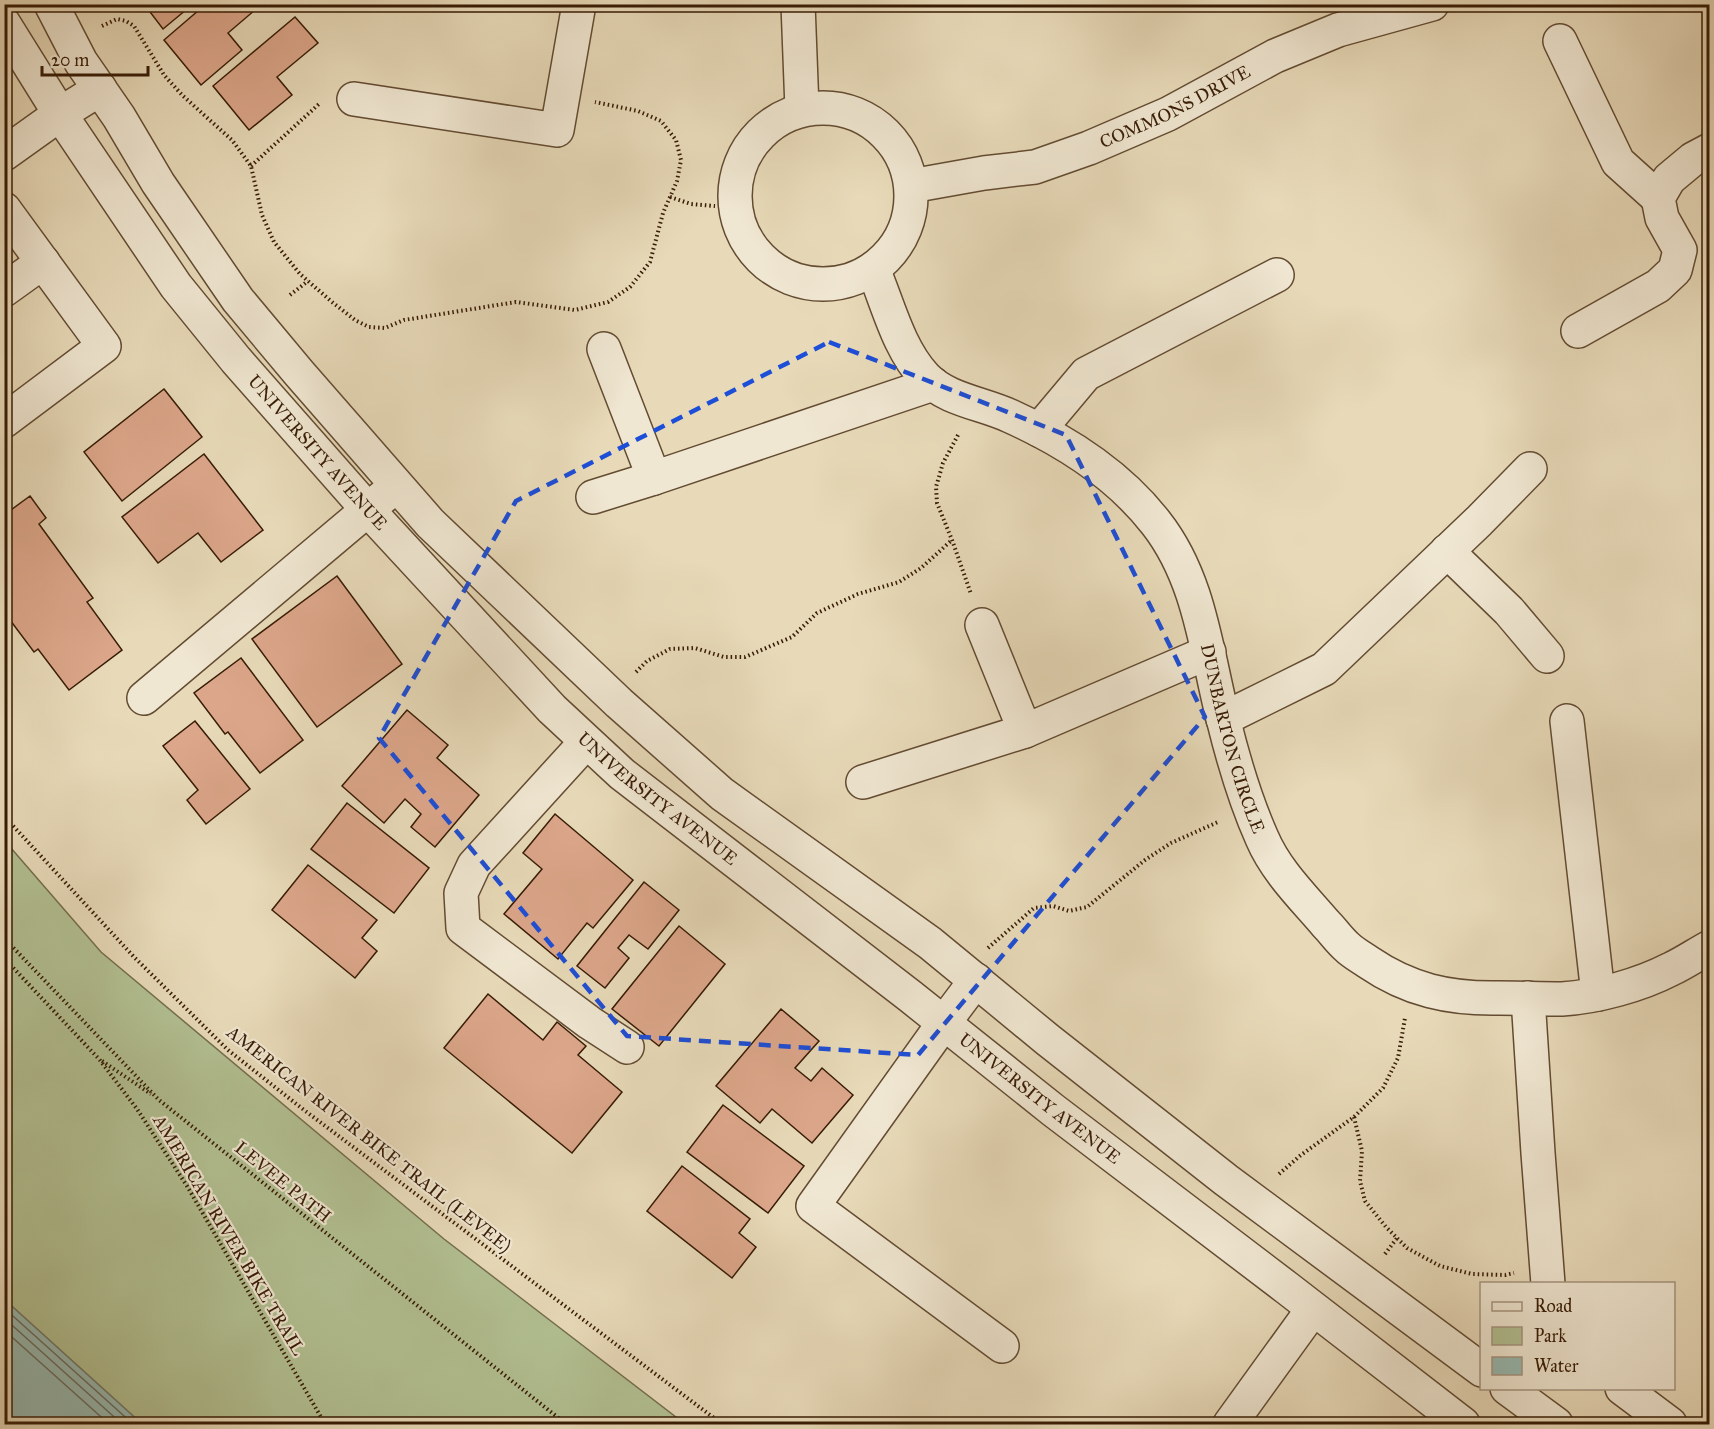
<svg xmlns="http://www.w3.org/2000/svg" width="1714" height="1429" font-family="'IM FELL Great Primer',serif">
<rect width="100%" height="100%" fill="#e8dab9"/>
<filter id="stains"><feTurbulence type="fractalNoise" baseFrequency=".00333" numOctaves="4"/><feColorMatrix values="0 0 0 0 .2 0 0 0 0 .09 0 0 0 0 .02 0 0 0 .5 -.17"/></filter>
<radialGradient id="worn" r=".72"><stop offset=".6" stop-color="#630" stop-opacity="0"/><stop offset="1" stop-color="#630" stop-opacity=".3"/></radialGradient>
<!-- green -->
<polygon fill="#b2c092" stroke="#746e4c" stroke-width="1.5" points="4,840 101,952 444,1239 685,1424 142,1424 5,1300"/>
<!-- water -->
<polygon fill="#97bab2" stroke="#717a6d" stroke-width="1.5" points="4,1300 5,1300 142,1424 5,1424"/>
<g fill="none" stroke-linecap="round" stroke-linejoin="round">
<!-- shore -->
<g stroke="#676a5c" stroke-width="1.5">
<polyline points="4,1308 133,1424"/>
<polyline points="4,1318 122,1424"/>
<polyline points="4,1330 109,1424"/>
</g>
</g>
<!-- building -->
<g fill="#dca68a" stroke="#371b05" stroke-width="1.5">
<polygon points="144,4 193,4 163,29"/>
<polygon points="206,4 262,4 228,33 242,50 201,85 164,40"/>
<polygon points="295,17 318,43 277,77 292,95 249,130 213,86"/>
<polygon points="164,389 202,437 122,501 84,452"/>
<polygon points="204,454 263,530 221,562 198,533 158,563 122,517"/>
<polygon points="30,496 46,518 39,524 93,598 87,602 122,650 69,690 38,649 34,652 4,612 4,515"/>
<polygon points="337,576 402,664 317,727 252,639"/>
<polygon points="241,658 303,740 260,773 228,732 225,734 194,693"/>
<polygon points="407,710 448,745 437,758 479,795 435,847 411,827 421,814 405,799 384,823 342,786"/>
<polygon points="195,721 250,789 206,824 187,800 198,790 163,746"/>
<polygon points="347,803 429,868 394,913 311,849"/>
<polygon points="555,814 633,880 593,928 587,923 558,959 504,914 542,869 523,853"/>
<polygon points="308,865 377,920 362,938 377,951 355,978 272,910"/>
<polygon points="644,882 679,910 648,949 629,935 618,948 629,958 605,988 577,966"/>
<polygon points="679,926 725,964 659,1046 612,1009"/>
<polygon points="488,994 543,1040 557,1022 586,1046 578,1055 622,1092 572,1153 444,1048"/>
<polygon points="781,1009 819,1041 795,1068 811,1081 822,1068 853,1095 812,1143 772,1109 760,1123 716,1086"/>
<polygon points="723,1105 804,1166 768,1213 687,1152"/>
<polygon points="682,1166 750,1219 739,1233 756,1247 732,1278 647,1211"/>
</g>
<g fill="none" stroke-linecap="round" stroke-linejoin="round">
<!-- minor casing -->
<g stroke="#634b32" stroke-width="36">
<g id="minor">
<polyline points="51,4 81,62 119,117 158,183 238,300 299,373 430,523 619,703 722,794 930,943 1048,1040 1226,1180 1482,1370"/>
<polyline points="798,4 802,109"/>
<path id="s1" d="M4,24L60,114L176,286L236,360L368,510L552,709L622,774L910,996L1053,1110L1287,1288L1463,1424"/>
<polyline points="1560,41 1618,162 1658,198"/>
<polyline points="354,99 557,130 579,4"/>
<circle cx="823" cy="196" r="88"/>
<polyline points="4,154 60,114 100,89"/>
<path id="s2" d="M911,186L984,173L1035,167L1089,148L1168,114L1275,56L1338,30L1432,4"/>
<polyline points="4,209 104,346 4,421"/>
<path id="s3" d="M873,269C888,304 898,348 925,377C947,400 982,403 1010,416C1066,441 1118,474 1156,523C1200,579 1206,651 1223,718C1233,759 1245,800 1262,838C1276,871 1303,897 1326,924C1333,931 1339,940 1347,947C1353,953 1361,957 1368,962C1409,990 1449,999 1499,998C1520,998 1541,999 1562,999C1597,997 1640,985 1671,969C1684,963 1697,954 1710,947"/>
<polyline points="4,290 43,262"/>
<polyline points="1578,331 1658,286 1675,270 1680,250 1662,218 1658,198 1669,179 1693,159 1710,150"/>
<polyline points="604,349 654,478 933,384"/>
<polyline points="1039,430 1086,374 1277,275"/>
<polyline points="593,497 654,478"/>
<polyline points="1447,551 1509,611 1547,656"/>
<polyline points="982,625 1025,731 1209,652"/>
<polyline points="144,698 384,496"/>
<polyline points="1223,719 1324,669 1479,521 1530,469"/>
<polyline points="1567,721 1598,994"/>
<polyline points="586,742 474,865 461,893 463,928 590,1023 627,1047"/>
<polyline points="863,782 1025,731"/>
<polyline points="976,980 943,1024 813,1206 1002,1346"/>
<polyline points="1528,998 1538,1153 1548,1284"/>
<polyline points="1507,1388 1556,1424"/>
<polyline points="1622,1388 1670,1424"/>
<polyline points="1230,1424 1313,1309"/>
</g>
</g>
<!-- path -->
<g stroke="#371b05" stroke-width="4" stroke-dasharray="1.5 3" stroke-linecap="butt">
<polyline points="102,26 117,19 126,21 134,26 164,75 183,96 232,140 251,166 262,215 274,242 300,274 332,302 355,320 369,327 385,328 404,320 516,302 575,310 608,302 630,287 650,262 663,213 677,181 681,160 676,140 661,121 638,111 595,102"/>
<polyline points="251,166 319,104"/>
<polyline points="670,197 691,204 715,206"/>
<polyline points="290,295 308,281"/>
<polyline points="958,435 943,463 936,487 937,503 952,540 971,594"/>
<polyline points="636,672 647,661 670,649 695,648 724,657 745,657 792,637 817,613 858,594 899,582 921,568 952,540"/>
<polyline points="4,816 134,957 228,1050 304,1110 722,1424"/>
<polyline points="4,938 159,1100 566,1424"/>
<polyline points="988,948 1034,908 1053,906 1069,911 1087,907 1145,860 1171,843 1218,822"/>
<polyline points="4,958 99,1059 137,1109 187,1186 325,1424"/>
<polyline points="102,1061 151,1094"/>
<polyline points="1354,1117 1362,1151 1360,1181 1365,1201 1386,1227 1407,1248 1440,1266 1472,1274 1505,1275 1514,1273"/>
<polyline points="1279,1174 1301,1155 1354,1117 1383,1088 1398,1058 1405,1018"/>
<polyline points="1385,1254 1397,1238"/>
</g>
<!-- minor -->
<use href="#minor" stroke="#f0e7d2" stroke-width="33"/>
</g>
<!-- marked area -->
<path fill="none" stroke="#1d4ed8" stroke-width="4.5" stroke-dasharray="12 8" stroke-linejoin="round" d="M829,342L1066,435L1205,717L918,1055L627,1036L379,738L516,501Z"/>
<g text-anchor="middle" stroke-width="4.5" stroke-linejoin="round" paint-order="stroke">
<!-- street labels -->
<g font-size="18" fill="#371b05" stroke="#f0e7d2">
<text dy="6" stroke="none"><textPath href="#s2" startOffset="278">COMMONS DRIVE</textPath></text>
<text dy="6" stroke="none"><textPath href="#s1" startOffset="532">UNIVERSITY AVENUE</textPath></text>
<text dy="6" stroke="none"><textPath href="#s3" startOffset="628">DUNBARTON CIRCLE</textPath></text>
<text dy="6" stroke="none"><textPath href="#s1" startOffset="1018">UNIVERSITY AVENUE</textPath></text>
<text dy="6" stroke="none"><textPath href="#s1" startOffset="1504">UNIVERSITY AVENUE</textPath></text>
<text transform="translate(369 1139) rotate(38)" y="6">AMERICAN RIVER BIKE TRAIL (LEVEE)</text>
<text transform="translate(283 1182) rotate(39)" y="6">LEVEE PATH</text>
<text transform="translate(229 1235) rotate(59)" y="6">AMERICAN RIVER BIKE TRAIL</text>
</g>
</g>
<!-- margin -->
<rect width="1714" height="1429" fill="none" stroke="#e8dab9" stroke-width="24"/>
<rect x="6" y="6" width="1702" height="1417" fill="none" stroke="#371b05" stroke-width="3"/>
<rect x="12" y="12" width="1690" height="1405" fill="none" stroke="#371b05" stroke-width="1.5"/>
<!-- legend -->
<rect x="1480" y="1282" width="195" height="108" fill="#f0e7d2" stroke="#a69580" stroke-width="1.5"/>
<rect x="1492" y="1302" width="30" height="9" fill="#f0e7d2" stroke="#a69580" stroke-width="1.5"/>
<text x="1534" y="1312" font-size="18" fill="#371b05">Road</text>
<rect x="1492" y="1327" width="30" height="18" fill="#b2c092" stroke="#a69580" stroke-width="1.5"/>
<text x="1534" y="1342" font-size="18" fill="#371b05">Park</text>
<rect x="1492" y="1357" width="30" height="18" fill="#97bab2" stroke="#a69580" stroke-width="1.5"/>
<text x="1534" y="1372" font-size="18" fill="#371b05">Water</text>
<!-- scale -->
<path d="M42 66v9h106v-9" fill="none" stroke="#371b05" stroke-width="3"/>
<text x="51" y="66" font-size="18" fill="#371b05" stroke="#f0e7d2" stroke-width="4.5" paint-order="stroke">20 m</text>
<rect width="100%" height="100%" filter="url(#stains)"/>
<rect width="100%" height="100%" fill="url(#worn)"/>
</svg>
